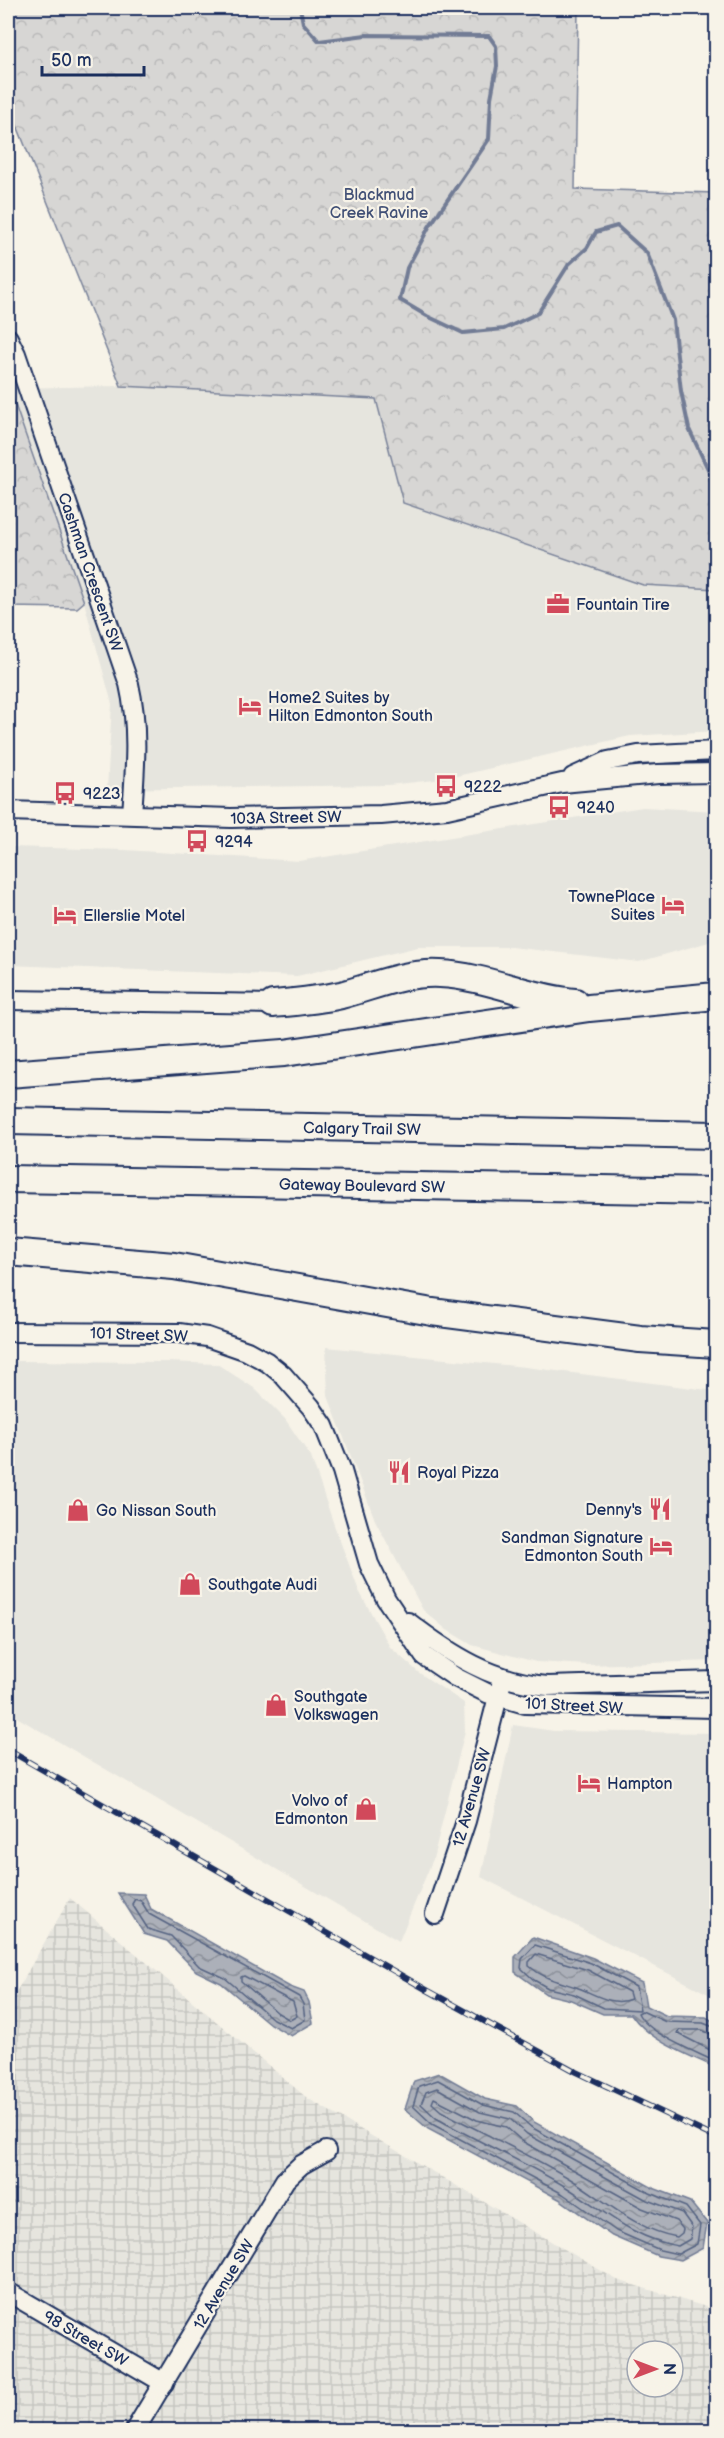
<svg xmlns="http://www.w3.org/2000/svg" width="724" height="2438" font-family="'Balsamiq Sans',sans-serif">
<defs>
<pattern id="industrial-grid" width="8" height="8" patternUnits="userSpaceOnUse" patternTransform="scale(1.5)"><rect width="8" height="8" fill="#e6e5de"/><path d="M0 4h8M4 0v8" fill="none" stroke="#c5c5c1"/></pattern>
<pattern id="forest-crowns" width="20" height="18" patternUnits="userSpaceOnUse" patternTransform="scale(1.5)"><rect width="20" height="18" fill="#d7d6d4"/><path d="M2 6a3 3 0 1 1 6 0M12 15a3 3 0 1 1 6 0" fill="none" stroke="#b8b8b8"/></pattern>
<pattern id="water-waves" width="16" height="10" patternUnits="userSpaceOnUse" patternTransform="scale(1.5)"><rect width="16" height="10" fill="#acb0b9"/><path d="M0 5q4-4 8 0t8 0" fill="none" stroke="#8b909a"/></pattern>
</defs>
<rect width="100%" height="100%" fill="#f7f3e8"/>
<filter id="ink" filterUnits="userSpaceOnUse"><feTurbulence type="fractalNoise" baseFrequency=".0167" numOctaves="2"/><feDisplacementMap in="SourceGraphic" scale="12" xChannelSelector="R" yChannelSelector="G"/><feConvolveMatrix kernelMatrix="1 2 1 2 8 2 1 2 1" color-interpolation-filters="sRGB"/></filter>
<g filter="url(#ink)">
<!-- built -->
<g fill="#e6e5de">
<polygon points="121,386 377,399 403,503 643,585 716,589 716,731 630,736 444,779 388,785 107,789 112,704 84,602 8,396 8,388"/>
<polygon points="643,807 716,811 716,940 639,962 511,947 418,947 297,976 8,965 8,847 125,850 299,861"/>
<polygon points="326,1347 525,1367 716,1391 716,1661 587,1665 536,1662 472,1645 447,1630 423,1610 375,1520 328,1396"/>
<polygon points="8,1361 167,1362 217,1364 254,1388 285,1419 311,1457 334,1525 359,1591 390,1647 418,1672 464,1703 465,1731 433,1859 399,1941 8,1712"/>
<polygon points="513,1725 554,1731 716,1733 716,1998 481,1877"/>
</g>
<!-- industrial -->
<path fill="url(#industrial-grid)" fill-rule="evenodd" d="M70,1898L307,2098L617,2280L716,2310V2430H8V2006ZM637,2351H673V2387H637Z"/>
<!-- forest -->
<g fill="url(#forest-crowns)" stroke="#798299" stroke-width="1.5">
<polygon points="8,8 578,8 575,189 716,193 716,589 643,585 403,503 376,399 121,386 8,103"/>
<polygon points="8,392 13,399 84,602 77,608 8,607"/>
</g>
<!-- water -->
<g fill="url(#water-waves)" stroke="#727c95" stroke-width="1.5">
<polygon points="118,1893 144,1894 151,1909 290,1987 304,1992 309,2002 313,2023 291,2036 270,2024 221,1983 196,1971 167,1941 144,1934"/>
<path d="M533,1937L593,1958L642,1983L646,2006L667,2016L706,2017L716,2023V2068C687,2054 650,2042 631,2014H603L571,2000L546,1994L515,1972V1957Z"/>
<polygon points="439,2073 485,2099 517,2106 534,2122 653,2188 690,2202 707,2223 703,2248 681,2260 658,2256 612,2236 559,2199 428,2129 405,2109 414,2081"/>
</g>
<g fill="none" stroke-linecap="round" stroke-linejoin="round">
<!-- shore -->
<g stroke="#556382" stroke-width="1.5">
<polygon points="135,1899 141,1901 149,1914 299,1997 303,2004 305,2020 291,2028 273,2019 225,1978 199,1966 171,1936 148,1929 132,1904"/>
<polygon points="535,1945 591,1963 636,1987 640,2010 604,2008 574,1994 548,1988 534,1980 521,1968 522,1959"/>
<path d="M536,1954L588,1970L629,1992L631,1999C612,2007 593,1993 576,1987C558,1981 544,1979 529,1966V1962Z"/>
<polygon points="241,1977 244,1976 293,2002 297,2016 290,2020 278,2013 241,1981"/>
<path d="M716,2028L703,2023L666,2022L642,2011L638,2013C648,2034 696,2052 716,2062"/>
<polyline points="716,2036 701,2030 680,2030 677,2033 716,2053"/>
<polygon points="438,2080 483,2105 514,2112 531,2127 650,2193 686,2207 700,2225 697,2244 678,2254 660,2250 616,2231 563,2194 432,2124 413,2106 419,2086"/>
<path d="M437,2088L480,2112L510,2119L527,2134L647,2200L682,2213L692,2227L690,2239L678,2246C631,2238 604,2210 566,2187C524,2162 479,2142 436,2118L421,2104L426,2092Z"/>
<path d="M434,2098L477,2120L506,2127L522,2141L642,2208L676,2221L683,2229L682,2233L677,2237C636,2230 606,2201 572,2180C531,2155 484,2134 441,2111L432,2103Z"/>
</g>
<!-- stream -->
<polyline stroke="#727c95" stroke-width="4" points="300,8 303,23 319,41 366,35 489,36 496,46 497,66 491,98 489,139 429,227 407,268 400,300 427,316 463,333 504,329 538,313 569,264 587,248 596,232 617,226 647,253 673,320 681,391 689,429 716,486"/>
<!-- minor casing -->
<g stroke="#1b2f5e" stroke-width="22">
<g id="minor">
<path d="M8,338L16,354L129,684C139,727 135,771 132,814"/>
<polyline points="573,777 608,761 638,755 716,751"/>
<polyline points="8,811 231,818 381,815 447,809 562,783 658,774 716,773"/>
<polyline points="8,1000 273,1004"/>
<polyline points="8,1332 179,1333 207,1337 247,1351 267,1362 283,1375 311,1407 324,1426 342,1471 369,1564 386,1599 424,1656 455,1677 487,1693 525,1704 716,1708"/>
<path d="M408,1622C451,1655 493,1682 548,1686L716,1681"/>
<polyline points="435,1914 466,1821 501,1685"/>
<polyline points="8,2292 164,2383"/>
<polyline points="135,2430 285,2180 301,2165 326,2151"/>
</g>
</g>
<!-- highway casing -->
<g stroke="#1b2f5e" stroke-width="30">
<g id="highway">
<path d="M273,1004C295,1002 319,1000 341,995C375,986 405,972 440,974C486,976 529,998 575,1002"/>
<polyline points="8,1074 284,1053 589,1008 716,996"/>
<polyline points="8,1121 716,1135"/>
<polyline points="8,1179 716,1191"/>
<polyline points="8,1252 174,1266 432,1312 640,1339 716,1344"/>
</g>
</g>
<!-- minor -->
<use href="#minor" stroke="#f7f3e8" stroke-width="18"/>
<!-- highway -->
<use href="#highway" stroke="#f7f3e8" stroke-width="26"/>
<!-- rail casing -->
<g stroke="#1b2f5e" stroke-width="6">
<polyline id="rail" points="8,1750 427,1990 577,2072 716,2138"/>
</g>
<!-- rail -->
<use href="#rail" stroke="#f7f3e8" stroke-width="4" stroke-dasharray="11" stroke-linecap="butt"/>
</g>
</g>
<!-- icons -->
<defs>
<g id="office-bare" transform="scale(1.8)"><path d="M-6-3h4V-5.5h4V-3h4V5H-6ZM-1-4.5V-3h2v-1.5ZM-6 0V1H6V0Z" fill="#d1495b" stroke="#f7f3e8" stroke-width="2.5" paint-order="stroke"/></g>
<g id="hotel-bare" transform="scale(1.8)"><path d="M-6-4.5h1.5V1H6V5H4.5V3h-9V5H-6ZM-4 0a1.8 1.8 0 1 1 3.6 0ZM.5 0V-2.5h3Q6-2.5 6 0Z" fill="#d1495b" stroke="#f7f3e8" stroke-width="2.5" paint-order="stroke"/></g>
<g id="bus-bare" transform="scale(1.8)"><path d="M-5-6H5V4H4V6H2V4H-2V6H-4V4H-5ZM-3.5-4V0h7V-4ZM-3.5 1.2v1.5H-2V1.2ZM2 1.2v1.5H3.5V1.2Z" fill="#d1495b" stroke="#f7f3e8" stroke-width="2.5" paint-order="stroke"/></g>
<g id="restaurant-bare" transform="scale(1.8)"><path d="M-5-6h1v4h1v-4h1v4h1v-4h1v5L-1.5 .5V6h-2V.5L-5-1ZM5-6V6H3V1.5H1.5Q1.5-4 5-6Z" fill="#d1495b" stroke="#f7f3e8" stroke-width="2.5" paint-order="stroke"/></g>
<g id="shop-bare" transform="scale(1.8)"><path d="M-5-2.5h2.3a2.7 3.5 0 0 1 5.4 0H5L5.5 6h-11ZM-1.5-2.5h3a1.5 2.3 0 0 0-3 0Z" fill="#d1495b" stroke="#f7f3e8" stroke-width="2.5" paint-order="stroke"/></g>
</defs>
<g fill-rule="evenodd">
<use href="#office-bare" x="558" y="604"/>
<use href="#hotel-bare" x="250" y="706"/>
<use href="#bus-bare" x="446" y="786"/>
<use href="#bus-bare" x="65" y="793"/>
<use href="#bus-bare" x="559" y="807"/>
<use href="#bus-bare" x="197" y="841"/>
<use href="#hotel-bare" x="673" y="905"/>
<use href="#hotel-bare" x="65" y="915"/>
<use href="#restaurant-bare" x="399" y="1472"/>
<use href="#restaurant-bare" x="660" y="1509"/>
<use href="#shop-bare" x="78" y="1510"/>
<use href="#hotel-bare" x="661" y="1546"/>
<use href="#shop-bare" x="190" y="1584"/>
<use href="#shop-bare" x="276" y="1705"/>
<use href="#hotel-bare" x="589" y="1783"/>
<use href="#shop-bare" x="366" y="1809"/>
</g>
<g text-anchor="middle" stroke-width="4.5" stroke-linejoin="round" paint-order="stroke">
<!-- park labels -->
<g font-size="16" fill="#415076" stroke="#f7f3e8">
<text x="379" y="200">Blackmud<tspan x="379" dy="18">Creek Ravine</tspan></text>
</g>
<!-- street labels -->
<g font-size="16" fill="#1b2f5e" stroke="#f7f3e8">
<text transform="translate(91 572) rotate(71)" y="6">Cashman Crescent SW</text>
<text transform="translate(286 817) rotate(-1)" y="6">103A Street SW</text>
<text transform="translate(362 1128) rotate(1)" y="6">Calgary Trail SW</text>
<text transform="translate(362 1185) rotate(1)" y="6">Gateway Boulevard SW</text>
<text transform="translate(139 1334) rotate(2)" y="6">101 Street SW</text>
<text transform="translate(574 1705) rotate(3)" y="6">101 Street SW</text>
<text transform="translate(471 1797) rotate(-74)" y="6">12 Avenue SW</text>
<text transform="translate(223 2284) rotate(-59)" y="6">12 Avenue SW</text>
<text transform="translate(86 2338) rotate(30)" y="6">98 Street SW</text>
</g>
<!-- poi labels -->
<g font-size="16" fill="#1b2f5e" stroke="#f7f3e8" text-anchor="start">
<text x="576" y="610">Fountain Tire</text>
<text x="268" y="703">Home2 Suites by<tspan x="268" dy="18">Hilton Edmonton South</tspan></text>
<text x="464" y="792">9222</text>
<text x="83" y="799">9223</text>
<text x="577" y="813">9240</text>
<text x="215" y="847">9294</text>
<text x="655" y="902" text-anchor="end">TownePlace<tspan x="655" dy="18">Suites</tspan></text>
<text x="83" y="921">Ellerslie Motel</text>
<text x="417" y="1478">Royal Pizza</text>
<text x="642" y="1515" text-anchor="end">Denny's</text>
<text x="96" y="1516">Go Nissan South</text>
<text x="643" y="1543" text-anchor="end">Sandman Signature<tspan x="643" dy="18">Edmonton South</tspan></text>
<text x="208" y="1590">Southgate Audi</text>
<text x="294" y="1702">Southgate<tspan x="294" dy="18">Volkswagen</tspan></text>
<text x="607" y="1789">Hampton</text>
<text x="348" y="1806" text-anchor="end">Volvo of<tspan x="348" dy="18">Edmonton</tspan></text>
</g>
</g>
<!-- margin -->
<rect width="724" height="2438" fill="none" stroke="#f7f3e8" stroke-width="30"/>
<rect x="15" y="15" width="694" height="2408" fill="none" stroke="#1b2f5e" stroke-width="2" filter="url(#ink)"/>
<!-- north arrow -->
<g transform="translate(655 2369) rotate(90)"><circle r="28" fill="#f7f3e8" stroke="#9fa5b1" stroke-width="1.5"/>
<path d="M0-4.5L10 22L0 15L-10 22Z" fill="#d1495b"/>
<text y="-9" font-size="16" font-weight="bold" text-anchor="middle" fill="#1b2f5e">N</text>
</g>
<!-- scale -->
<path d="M42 66v9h102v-9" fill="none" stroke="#1b2f5e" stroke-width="3"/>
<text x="51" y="66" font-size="18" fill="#1b2f5e" stroke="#f7f3e8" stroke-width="4.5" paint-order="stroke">50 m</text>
</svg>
